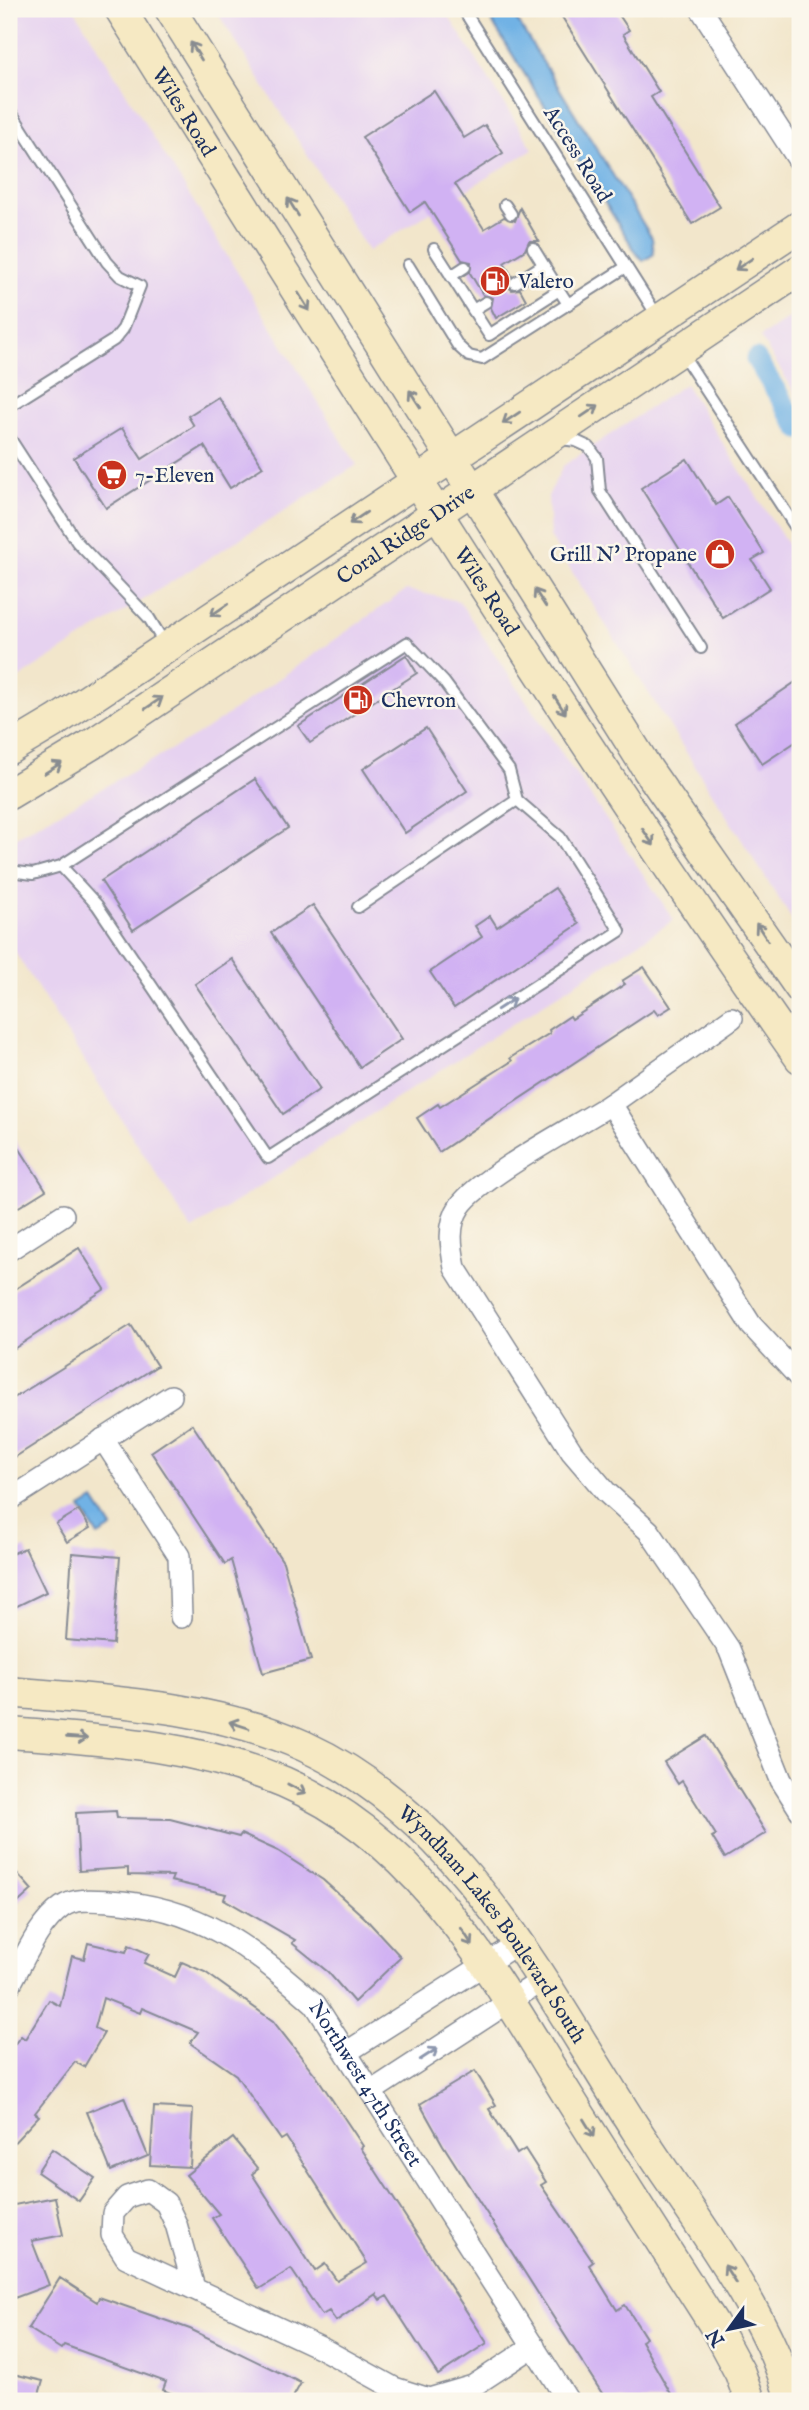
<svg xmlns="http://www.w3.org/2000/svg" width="809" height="2410" font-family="'IM FELL English',serif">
<rect width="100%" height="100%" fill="#fbf7ec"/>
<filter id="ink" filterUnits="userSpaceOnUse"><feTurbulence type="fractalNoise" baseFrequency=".0143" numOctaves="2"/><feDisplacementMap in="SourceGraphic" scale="14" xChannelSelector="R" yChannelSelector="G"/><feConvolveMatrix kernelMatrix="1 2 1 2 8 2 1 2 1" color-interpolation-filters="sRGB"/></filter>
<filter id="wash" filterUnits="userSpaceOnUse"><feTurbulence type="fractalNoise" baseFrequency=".00686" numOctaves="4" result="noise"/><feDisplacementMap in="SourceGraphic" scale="28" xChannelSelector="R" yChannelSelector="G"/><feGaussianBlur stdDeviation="1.57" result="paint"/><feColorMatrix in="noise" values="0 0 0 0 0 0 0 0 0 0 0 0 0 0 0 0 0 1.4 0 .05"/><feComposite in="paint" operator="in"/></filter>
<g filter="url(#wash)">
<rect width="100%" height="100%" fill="#f2e6cb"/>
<!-- built -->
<g fill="#e6d2f0">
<polygon points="9,9 74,9 357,465 9,684"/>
<polygon points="215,9 444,9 533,149 368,251"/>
<polygon points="800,311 800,401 760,337"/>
<polygon points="685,384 800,564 800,932 550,537 548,496 563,466"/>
<polygon points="406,590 459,601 674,920 192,1230 9,943 9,841 207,729"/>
</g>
<!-- water -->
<g fill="#71b2e5" stroke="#4670a2" stroke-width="2">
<polygon points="484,9 510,9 652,238 654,254 643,261 637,254"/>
<polygon points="94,1500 112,1528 98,1536 81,1508"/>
</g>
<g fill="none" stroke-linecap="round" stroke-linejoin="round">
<!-- canal -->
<polyline stroke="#71b2e5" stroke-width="21" points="756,359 800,429"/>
</g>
<g id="blocks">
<!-- building -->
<g fill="#d1b2f3">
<polygon points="557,9 615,9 629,30 623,34 659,92 651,97 720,207 692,224"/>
<polygon points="434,91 464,138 485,125 503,153 455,184 484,229 504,217 515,221 520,208 539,241 529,241 525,250 504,263 512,276 508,287 512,290 520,289 526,300 496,318 491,308 493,298 483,295 470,273 471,262 462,260 425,202 410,212 362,137"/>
<polygon points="218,397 263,467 230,488 204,446 106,508 74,458 122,428 142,459 194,426 188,416"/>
<polygon points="687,459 716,505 728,497 764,553 752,560 770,588 723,618 641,488"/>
<polygon points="406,655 417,673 310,743 298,726"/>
<polygon points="800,679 800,739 762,764 735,723"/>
<polygon points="426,728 467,791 405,833 363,769"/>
<polygon points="255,779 288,828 133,930 101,881"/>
<polygon points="555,888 579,924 454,1008 430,972 482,937 475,926 490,916 497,927"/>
<polygon points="313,905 402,1039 360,1067 271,933"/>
<polygon points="232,959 320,1089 283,1114 195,984"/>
<polygon points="644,967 671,1007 658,1015 654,1010 439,1152 417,1118 438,1104 440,1107 512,1061 510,1058 550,1033 549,1030 570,1016 572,1019 625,984 622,981"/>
<polygon points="9,1132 46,1190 9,1213"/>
<polygon points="79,1248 105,1289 9,1352 9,1293"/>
<polygon points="131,1325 157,1366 9,1461 9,1401"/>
<polygon points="192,1424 283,1562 311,1660 263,1673 231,1560 225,1564 151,1452"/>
<polygon points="79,1510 90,1528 67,1542 56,1524"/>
<polygon points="25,1548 46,1592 9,1610 9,1555"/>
<polygon points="72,1553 120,1557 113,1644 66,1640"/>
<polygon points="706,1736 766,1833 725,1858 712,1837 716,1835 682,1781 678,1784 664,1762"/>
<polygon points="116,1811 117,1818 170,1819 239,1837 241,1834 278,1851 323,1880 364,1917 401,1957 354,2002 328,1972 292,1943 295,1940 224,1899 226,1894 171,1881 173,1876 128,1875 128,1868 79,1871 76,1813"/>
<polygon points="9,1864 32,1890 9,1911"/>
<polygon points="88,1943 126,1952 129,1945 149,1954 144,1963 175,1977 182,1962 205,1972 273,2021 317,2077 363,2146 361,2148 487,2343 438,2375 387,2296 380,2300 376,2294 336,2321 329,2311 322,2315 291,2269 259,2289 212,2218 219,2214 186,2175 233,2138 258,2169 252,2174 315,2271 325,2264 337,2281 367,2263 286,2137 281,2140 236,2075 190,2043 198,2032 142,2008 140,2013 103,1998 95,2028 104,2033 84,2067 75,2062 35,2113 39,2116 9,2148 9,2051 21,2036 25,2039 49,2000 60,2006 72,1956 84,1959"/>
<polygon points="475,2071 496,2105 489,2109 517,2154 525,2149 546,2182 541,2185 593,2262 589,2265 617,2310 625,2305 646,2338 641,2341 675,2401 607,2401 443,2145 420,2104"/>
<polygon points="124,2097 148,2156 111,2171 87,2112"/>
<polygon points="154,2107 193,2109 190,2167 150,2165"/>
<polygon points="52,2149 95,2178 79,2201 37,2172"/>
<polygon points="55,2197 63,2235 32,2241 49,2285 9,2300 9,2206"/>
<polygon points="60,2278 97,2302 99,2297 190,2329 301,2383 291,2401 189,2401 163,2390 166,2382 64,2345 61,2349 28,2328"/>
<polygon points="9,2373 43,2381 37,2401 9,2401"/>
</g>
</g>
</g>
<g filter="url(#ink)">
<use href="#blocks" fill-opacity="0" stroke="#868a94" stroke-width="2"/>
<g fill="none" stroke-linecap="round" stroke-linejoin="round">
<!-- lane casing -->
<g stroke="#868a94" stroke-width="14">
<g id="lane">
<polyline points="463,9 658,317"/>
<polyline points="9,109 107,262 120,276 140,286 123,329 114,340 9,406"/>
<polyline points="505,205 511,214"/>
<polyline points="533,248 559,290"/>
<polyline points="434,249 489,335 559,290 568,304"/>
<polyline points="408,265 458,346 469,356 482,359 626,267"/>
<polyline points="451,276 465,267"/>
<polyline points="515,283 543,265"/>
<polyline points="473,310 486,302"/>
<polyline points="681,352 800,534"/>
<polyline points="9,437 77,542 149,618 166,646"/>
<polyline points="561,439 576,441 589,447 597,458 600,491 701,648"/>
<polyline points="9,871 33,874 61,866 407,643 444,682 509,770 517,800 560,837 620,931 268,1158 97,905 61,866"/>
<polyline points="358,907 517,800"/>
</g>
</g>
<!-- street casing -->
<g stroke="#868a94" stroke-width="24">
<g id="street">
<polyline points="701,9 800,162"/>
<polyline points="732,1018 611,1104 751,1325 800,1378"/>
<path d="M611,1104C577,1126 481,1176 460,1206C447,1225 451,1247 455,1268L572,1452L606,1492L649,1531L729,1649L781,1780L800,1810"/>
<polyline points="9,1250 63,1215"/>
<polyline points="103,1439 179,1556 181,1617"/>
<polyline points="9,1500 171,1396"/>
<path id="s1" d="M9,1986C24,1960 37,1925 62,1907C74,1898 94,1900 109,1901C199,1906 250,1947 315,2004L568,2401"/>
<polyline points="347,2052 518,1943"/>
<polyline points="372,2091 541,1981"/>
<polyline points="194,2288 176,2224 166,2203 148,2190 127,2197 113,2213 112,2235 126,2257 321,2348 394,2388 429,2399 473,2386 534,2346"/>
</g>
</g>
<!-- secondary casing -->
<g stroke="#868a94" stroke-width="33">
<g id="secondary">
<path id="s2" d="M120,9C341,362 560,717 800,1058"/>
<polyline points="170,9 648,770 800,988"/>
<polyline points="9,749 56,721 800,226"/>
<path id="s3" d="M9,794L97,741L800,270"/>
<path id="s4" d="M9,1692C107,1701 212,1705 304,1746C465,1820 545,1989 637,2131C687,2208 769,2313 791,2401"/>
<path d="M9,1733C105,1740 193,1744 284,1782C424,1842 494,1977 570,2099C617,2174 665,2248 713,2323L740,2373L750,2401"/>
</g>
</g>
<!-- lane -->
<use href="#lane" stroke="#fff" stroke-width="10"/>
<!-- street -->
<use href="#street" stroke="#fff" stroke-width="21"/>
<!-- secondary -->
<use href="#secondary" stroke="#f6e9c3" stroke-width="30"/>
</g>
<!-- one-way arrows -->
<defs><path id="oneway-shaft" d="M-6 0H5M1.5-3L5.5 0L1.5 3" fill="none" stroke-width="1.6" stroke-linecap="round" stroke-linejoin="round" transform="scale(1.75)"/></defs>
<g stroke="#888c90">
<use href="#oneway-shaft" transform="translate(196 51) rotate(-122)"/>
<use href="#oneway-shaft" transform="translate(293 207) rotate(-122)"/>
<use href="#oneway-shaft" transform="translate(744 264) rotate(146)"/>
<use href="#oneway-shaft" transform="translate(304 302) rotate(58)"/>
<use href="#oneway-shaft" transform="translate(415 399) rotate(-123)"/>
<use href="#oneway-shaft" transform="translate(590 411) rotate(-34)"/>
<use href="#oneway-shaft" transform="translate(511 418) rotate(146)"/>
<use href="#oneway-shaft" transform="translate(358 518) rotate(146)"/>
<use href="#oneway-shaft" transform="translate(540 598) rotate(-123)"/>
<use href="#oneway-shaft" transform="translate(219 610) rotate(146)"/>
<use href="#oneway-shaft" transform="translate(154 703) rotate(-34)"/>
<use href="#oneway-shaft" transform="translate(560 705) rotate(57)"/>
<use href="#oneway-shaft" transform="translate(53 768) rotate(-32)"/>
<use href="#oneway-shaft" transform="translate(648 837) rotate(56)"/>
<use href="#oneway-shaft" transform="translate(762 932) rotate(-124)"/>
<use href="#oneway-shaft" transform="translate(239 1725) rotate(-162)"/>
<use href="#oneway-shaft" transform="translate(77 1738) rotate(4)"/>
<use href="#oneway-shaft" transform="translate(297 1789) rotate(28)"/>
<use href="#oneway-shaft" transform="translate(467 1937) rotate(57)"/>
<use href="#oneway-shaft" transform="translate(589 2128) rotate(58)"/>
<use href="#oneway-shaft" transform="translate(730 2274) rotate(-123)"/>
</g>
<g stroke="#8d97ae">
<use href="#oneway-shaft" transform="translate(506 1004) rotate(-33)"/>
<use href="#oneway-shaft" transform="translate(429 2054) rotate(-33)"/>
</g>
</g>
<!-- icons -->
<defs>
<g id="fuel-disc" transform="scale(1.575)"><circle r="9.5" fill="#c8321e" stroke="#fbf7ec"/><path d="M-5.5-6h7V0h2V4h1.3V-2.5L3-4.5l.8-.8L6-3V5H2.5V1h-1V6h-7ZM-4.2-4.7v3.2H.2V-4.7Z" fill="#fff"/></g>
<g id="supermarket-disc" transform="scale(1.575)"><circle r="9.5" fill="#c8321e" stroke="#fbf7ec"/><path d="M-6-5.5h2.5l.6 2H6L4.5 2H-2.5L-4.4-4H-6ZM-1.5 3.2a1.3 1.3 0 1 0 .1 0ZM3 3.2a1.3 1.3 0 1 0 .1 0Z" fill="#fff"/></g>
<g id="shop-disc" transform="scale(1.575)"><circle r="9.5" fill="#c8321e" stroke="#fbf7ec"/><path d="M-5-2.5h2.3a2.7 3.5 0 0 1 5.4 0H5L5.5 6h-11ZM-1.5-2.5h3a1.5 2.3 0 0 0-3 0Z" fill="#fff"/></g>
</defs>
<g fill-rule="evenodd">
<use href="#fuel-disc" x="495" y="281"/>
<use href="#supermarket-disc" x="112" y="475"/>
<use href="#shop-disc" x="720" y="554"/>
<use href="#fuel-disc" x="358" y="700"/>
</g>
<g text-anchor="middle" stroke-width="5" stroke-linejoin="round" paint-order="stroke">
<!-- street labels -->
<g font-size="21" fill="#1b2f5e" stroke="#fbf7ec">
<text dy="7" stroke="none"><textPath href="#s2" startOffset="121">Wiles Road</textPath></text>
<text transform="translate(578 154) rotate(58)" y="7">Access Road</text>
<text dy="7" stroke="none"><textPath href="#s3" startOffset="474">Coral Ridge Drive</textPath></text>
<text dy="7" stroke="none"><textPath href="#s2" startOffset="688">Wiles Road</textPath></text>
<text dy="7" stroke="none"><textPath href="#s4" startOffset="565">Wyndham Lakes Boulevard South</textPath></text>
<text dy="7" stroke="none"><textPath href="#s1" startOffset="474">Northwest 47th Street</textPath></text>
</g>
<!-- poi labels -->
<g font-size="21" fill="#1b2f5e" stroke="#fbf7ec" text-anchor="start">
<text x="518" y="288">Valero</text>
<text x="135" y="482">7-Eleven</text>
<text x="697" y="561" text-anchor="end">Grill N' Propane</text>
<text x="381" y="707">Chevron</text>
</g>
</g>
<!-- margin -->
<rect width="809" height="2410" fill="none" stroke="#fbf7ec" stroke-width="35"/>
<!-- north arrow -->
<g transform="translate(729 2329) rotate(237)" stroke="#fbf7ec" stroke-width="5" paint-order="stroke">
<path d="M0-5L12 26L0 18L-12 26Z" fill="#1b2f5e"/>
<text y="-10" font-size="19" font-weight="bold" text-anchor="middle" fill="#1b2f5e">N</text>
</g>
</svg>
